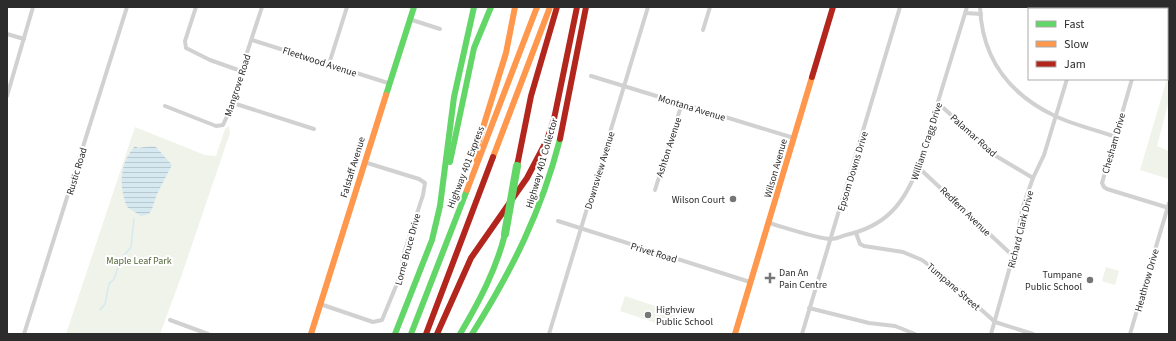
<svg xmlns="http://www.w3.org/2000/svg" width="1176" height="341" font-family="'Source Sans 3',sans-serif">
<defs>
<pattern id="water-rules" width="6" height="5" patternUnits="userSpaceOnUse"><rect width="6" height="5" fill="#d6e9f0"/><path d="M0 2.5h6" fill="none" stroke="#b8c8ce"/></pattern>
</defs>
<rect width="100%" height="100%" fill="#fff"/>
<!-- park -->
<g fill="#f0f3ea">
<polygon points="1167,28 1169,34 1169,100 1157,146 1169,151 1169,179 1140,170 1167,79"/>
<polygon points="229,126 230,133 181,277 160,334 66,334 135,127 205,155 216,156 225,129"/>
<polygon points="1106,267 1119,271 1115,285 1102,281"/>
<polygon points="625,296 676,313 671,328 620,311"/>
</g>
<!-- water -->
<path fill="url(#water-rules)" d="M135,146L138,148L152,146L156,147L172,165L157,194L152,209L149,214L141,216L127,207C119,185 119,164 135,146Z"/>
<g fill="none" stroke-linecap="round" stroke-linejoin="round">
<!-- stream -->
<polyline stroke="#d6e9f0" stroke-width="1.5" points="100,310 105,304 109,284 114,279 121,259 131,247 134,219"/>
<!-- street -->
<g stroke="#d1d1d1" stroke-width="4">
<polyline points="196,7 185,41 186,48 210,60 241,71"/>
<path d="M980,7C982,58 1009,94 1055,116C1074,125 1096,130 1116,137"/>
<polyline points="1045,7 1046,9"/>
<polyline points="1088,9 1089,7"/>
<polyline points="965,13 981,14"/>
<polyline points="409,19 440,29"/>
<polyline points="703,30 710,7"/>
<polyline points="7,34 24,39"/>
<polyline points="252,40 388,83"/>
<polyline points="329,64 347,7"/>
<polyline points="591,76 794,138"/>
<polyline points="1132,79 1102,183 1104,187 1107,189 1169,208"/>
<polyline points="7,96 33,7"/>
<polyline points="233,103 314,129"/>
<polyline points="938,103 996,156 1033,178"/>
<polyline points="165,106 216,126 223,125 233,103 241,71 262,7"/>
<polyline points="918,167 1013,256"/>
<polyline points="655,190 682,103"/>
<polyline points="558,221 750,282"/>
<path d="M769,223C783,227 818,239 831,239C837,239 841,236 846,235C886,226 904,204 918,167L967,7"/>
<polyline points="856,233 860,244 864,246 903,252 922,260 945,277 995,322 1033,334"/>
<polyline points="320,304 373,322 382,320 401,274 403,256 423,195 425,183 419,179 364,162"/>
<polyline points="809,308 869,323 895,326 915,334"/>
<polyline points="170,320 208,334"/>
<polyline points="24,334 127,7"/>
<polyline points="549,334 648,7"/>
<polyline points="802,334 900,7"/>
<polyline points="991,334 1013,256 1023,206 1033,178 1044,155 1067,79"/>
<polyline points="1130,334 1169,203"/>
</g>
<!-- fast -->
<g stroke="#63d668" stroke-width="6">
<polyline points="386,95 414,7"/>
<polyline points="450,162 474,48 491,7"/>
<polyline points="395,334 432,240 440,206 454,97 474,7"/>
<polyline points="411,334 467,190"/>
<path d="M460,334C479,302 496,270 505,234"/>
<path d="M472,334C512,270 541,213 560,139"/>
</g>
<!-- slow -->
<g stroke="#ff974d" stroke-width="6">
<polyline points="493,157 550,7"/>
<polyline points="475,159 477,147 506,53 515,7"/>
<polyline points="467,190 537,7"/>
<polyline points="311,334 386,95"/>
<polyline points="735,334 812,77"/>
</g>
<!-- jam -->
<g stroke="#b3261e" stroke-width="6">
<polyline points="812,77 833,7"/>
<polyline points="560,139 586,7"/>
<polyline points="517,166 531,96 557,7"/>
<polyline points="426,334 493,157"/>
<polyline points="437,334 471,258 527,178 547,140 554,119 577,7"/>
</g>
<!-- fast-bridge -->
<polyline stroke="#63d668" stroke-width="8" points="505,234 517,166"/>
</g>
<!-- markers -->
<g fill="#767676" stroke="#fff" stroke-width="1.5">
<circle cx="733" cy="199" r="4"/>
<path d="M768 272h4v4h4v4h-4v4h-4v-4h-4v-4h4z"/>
<circle cx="1090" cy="280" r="4"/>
<circle cx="648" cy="315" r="4"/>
</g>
<g text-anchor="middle" stroke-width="4" stroke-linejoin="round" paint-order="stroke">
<!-- street labels -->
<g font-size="10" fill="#2c2c2c" stroke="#fff">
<text transform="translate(320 61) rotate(18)" y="4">Fleetwood Avenue</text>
<text transform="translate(237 85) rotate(-72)" y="4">Mangrove Road</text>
<text transform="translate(692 107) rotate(17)" y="4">Montana Avenue</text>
<text transform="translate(974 135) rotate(42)" y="4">Palamar Road</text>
<text transform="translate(926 141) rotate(-72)" y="4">William Cragg Drive</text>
<text transform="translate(1113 143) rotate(-74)" y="4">Chesham Drive</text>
<text transform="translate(668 147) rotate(-72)" y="4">Ashton Avenue</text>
<text transform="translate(541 163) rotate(-74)" y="4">Highway 401 Collector</text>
<text transform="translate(352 167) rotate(-73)" y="4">Falstaff Avenue</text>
<text transform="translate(465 167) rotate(-69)" y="4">Highway 401 Express</text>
<text transform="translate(775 168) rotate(-74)" y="4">Wilson Avenue</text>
<text transform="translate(599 170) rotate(-73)" y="4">Downsview Avenue</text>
<text transform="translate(76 171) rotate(-73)" y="4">Rustic Road</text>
<text transform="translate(852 171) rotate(-73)" y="4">Epsom Downs Drive</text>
<text transform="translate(966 211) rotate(44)" y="4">Redfern Avenue</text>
<text transform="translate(1020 229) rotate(-76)" y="4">Richard Clark Drive</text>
<text transform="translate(407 249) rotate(-75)" y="4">Lorne Bruce Drive</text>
<text transform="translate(654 252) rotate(17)" y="4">Privet Road</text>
<text transform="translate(1146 280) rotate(-74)" y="4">Heathrow Drive</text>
<text transform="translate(954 286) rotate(41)" y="4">Tumpane Street</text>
</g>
<!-- poi labels -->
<g font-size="10" fill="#2c2c2c" stroke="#fff" text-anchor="end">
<text x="725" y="203">Wilson Court</text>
<text x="779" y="276" text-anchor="start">Dan An<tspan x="779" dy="12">Pain Centre</tspan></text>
<text x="1082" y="278">Tumpane<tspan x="1082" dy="12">Public School</tspan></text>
<text x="656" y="313" text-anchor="start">Highview<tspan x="656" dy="12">Public School</tspan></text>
</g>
<!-- park labels -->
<g font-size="10" fill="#54673a" stroke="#fff">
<text x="139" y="264">Maple Leaf Park</text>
</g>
</g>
<!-- border -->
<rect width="1176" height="341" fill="none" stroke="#2c2c2c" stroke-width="16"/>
<!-- legend -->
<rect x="1028" y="8" width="140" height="72" fill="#ffffff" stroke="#ababab"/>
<rect x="1036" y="21" width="20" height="6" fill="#63d668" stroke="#ababab"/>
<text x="1064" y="28" font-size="12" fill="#2c2c2c">Fast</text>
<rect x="1036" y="41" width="20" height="6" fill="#ff974d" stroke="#ababab"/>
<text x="1064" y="48" font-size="12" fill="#2c2c2c">Slow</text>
<rect x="1036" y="61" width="20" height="6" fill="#b3261e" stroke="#ababab"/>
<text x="1064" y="68" font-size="12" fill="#2c2c2c">Jam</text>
</svg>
